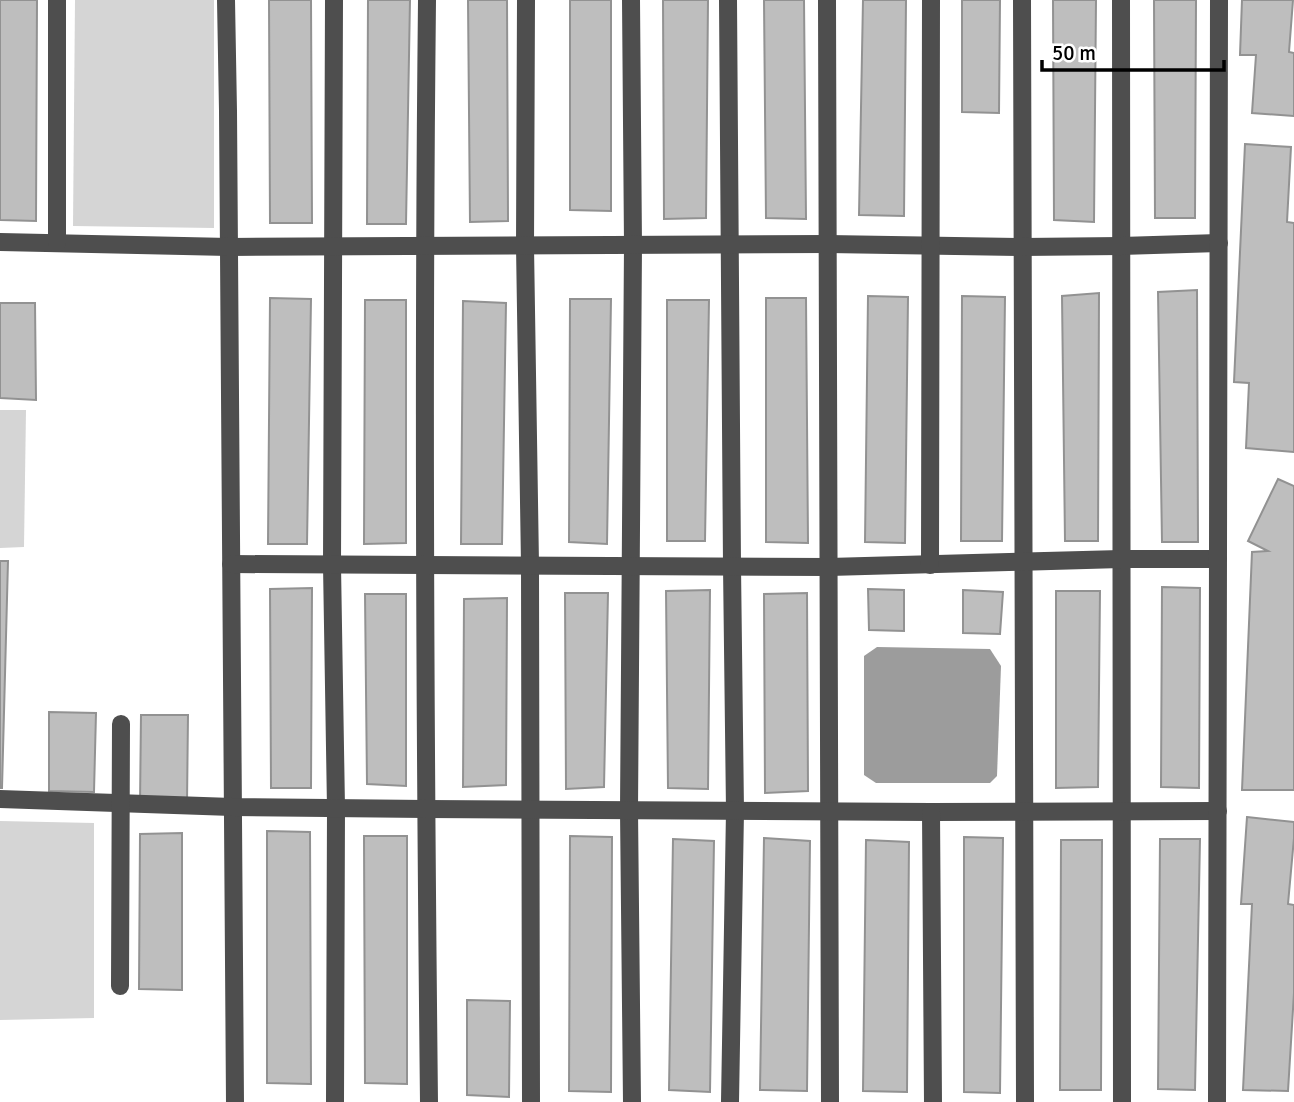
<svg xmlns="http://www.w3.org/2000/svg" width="1294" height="1102" font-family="Signika,sans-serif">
<rect width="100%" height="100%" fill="#fff"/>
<!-- green -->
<g fill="#d5d5d5">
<polygon points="75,0 214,0 214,228 73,226"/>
<polygon points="0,410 26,410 24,547 0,548"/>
<polygon points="0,821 94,823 94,1018 0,1020"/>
</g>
<!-- water -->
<polygon fill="#9c9c9c" points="877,647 990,649 1001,666 997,776 990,783 876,783 864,775 864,656"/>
<!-- building -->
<g fill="#bebebe" stroke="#929292" stroke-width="2">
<polygon points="0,0 37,0 36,221 0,220"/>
<polygon points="269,0 311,0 312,223 270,223"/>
<polygon points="368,0 410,0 406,224 367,224"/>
<polygon points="468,0 507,0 508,221 470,222"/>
<polygon points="570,0 611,0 611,211 570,210"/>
<polygon points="663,0 708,0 706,218 664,219"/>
<polygon points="764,0 804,0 806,219 766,218"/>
<polygon points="863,0 906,0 904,216 859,215"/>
<polygon points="962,0 1000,0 999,113 962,112"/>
<polygon points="1053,0 1096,0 1094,222 1054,220"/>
<polygon points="1154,0 1196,0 1195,218 1155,218"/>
<polygon points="1242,0 1293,0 1289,52 1294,53 1294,116 1252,113 1256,55 1240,55"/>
<polygon points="1245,144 1291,147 1287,222 1294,223 1294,452 1246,448 1249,383 1234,382"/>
<polygon points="1197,290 1198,542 1162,542 1158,292"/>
<polygon points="1099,293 1098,541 1065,541 1062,296"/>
<polygon points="868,296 908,297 905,543 865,542"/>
<polygon points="962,296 1005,297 1002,541 961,541"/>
<polygon points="270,298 311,299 307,544 268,544"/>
<polygon points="766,298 806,298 808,543 766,542"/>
<polygon points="570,299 611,299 607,544 569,542"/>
<polygon points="365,300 406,300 406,543 364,544"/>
<polygon points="667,300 709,300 705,541 667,541"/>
<polygon points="463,301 506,303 502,544 461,544"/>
<polygon points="0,303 35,303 36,400 0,398"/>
<polygon points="1278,479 1294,486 1294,790 1242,790 1252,552 1268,551 1248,541"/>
<polygon points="0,561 8,561 2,788 0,788"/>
<polygon points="1162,587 1200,588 1199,788 1161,787"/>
<polygon points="312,588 311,788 271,788 270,589"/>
<polygon points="868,589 904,590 904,631 869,630"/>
<polygon points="710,590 708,789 668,788 666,591"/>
<polygon points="963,590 1003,592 1000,634 963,633"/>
<polygon points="1056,591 1100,591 1098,787 1056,788"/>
<polygon points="565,593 608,593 604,787 566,789"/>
<polygon points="807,593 808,791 765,793 764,594"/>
<polygon points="365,594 406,594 406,786 367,784"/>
<polygon points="507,598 506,785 463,787 464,599"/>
<polygon points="49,712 96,713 94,792 49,791"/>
<polygon points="141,715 188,715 187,803 140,804"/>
<polygon points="1247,817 1294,822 1294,838 1288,904 1294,905 1294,993 1288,1091 1243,1090 1252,904 1241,904"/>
<polygon points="267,831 310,832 311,1084 267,1083"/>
<polygon points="182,833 182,990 139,989 140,834"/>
<polygon points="364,836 407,836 407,1084 365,1083"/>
<polygon points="570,836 612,837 611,1092 569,1091"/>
<polygon points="964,837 1003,838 1000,1093 964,1092"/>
<polygon points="764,838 810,841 807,1091 760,1090"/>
<polygon points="673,839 714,841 710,1092 669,1090"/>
<polygon points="1160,839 1200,839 1195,1090 1158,1089"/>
<polygon points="866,840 909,842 907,1092 863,1091"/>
<polygon points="1061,840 1102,840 1101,1090 1060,1090"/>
<polygon points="467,1000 510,1001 509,1097 467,1095"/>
</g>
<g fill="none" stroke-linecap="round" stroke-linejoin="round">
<!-- minor -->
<g stroke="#4e4e4e" stroke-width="18">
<polyline points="226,0 228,111 235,1102"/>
<polyline points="334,0 332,565 336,808 335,1102"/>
<path d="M427,0C423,367 425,735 429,1102"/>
<polyline points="526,0 525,246 530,565 531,1102"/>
<polyline points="631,0 633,245 629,810 632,1102"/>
<polyline points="728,0 732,566 735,811 730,1102"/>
<polyline points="827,0 830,1102"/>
<polyline points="1022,0 1025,1102"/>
<polyline points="1121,0 1122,1102"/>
<polyline points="0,242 229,247 828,244 1022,247 1121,246 1219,243"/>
<polyline points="57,243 57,0"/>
<polyline points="231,564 829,567 1121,559 1218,559"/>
<polyline points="930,565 931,0"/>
<polyline points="0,799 232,807 426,809 931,812 1218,811"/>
<polyline points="931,812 933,1102"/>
<polyline points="120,986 121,724"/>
<polyline points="1217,1102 1219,0"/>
</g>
</g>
<!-- scale -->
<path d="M1042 60v10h182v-10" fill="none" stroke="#000000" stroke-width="3.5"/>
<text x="1052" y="60" font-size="21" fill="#000000" stroke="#ffffff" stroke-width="5" paint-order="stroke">50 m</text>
</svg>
